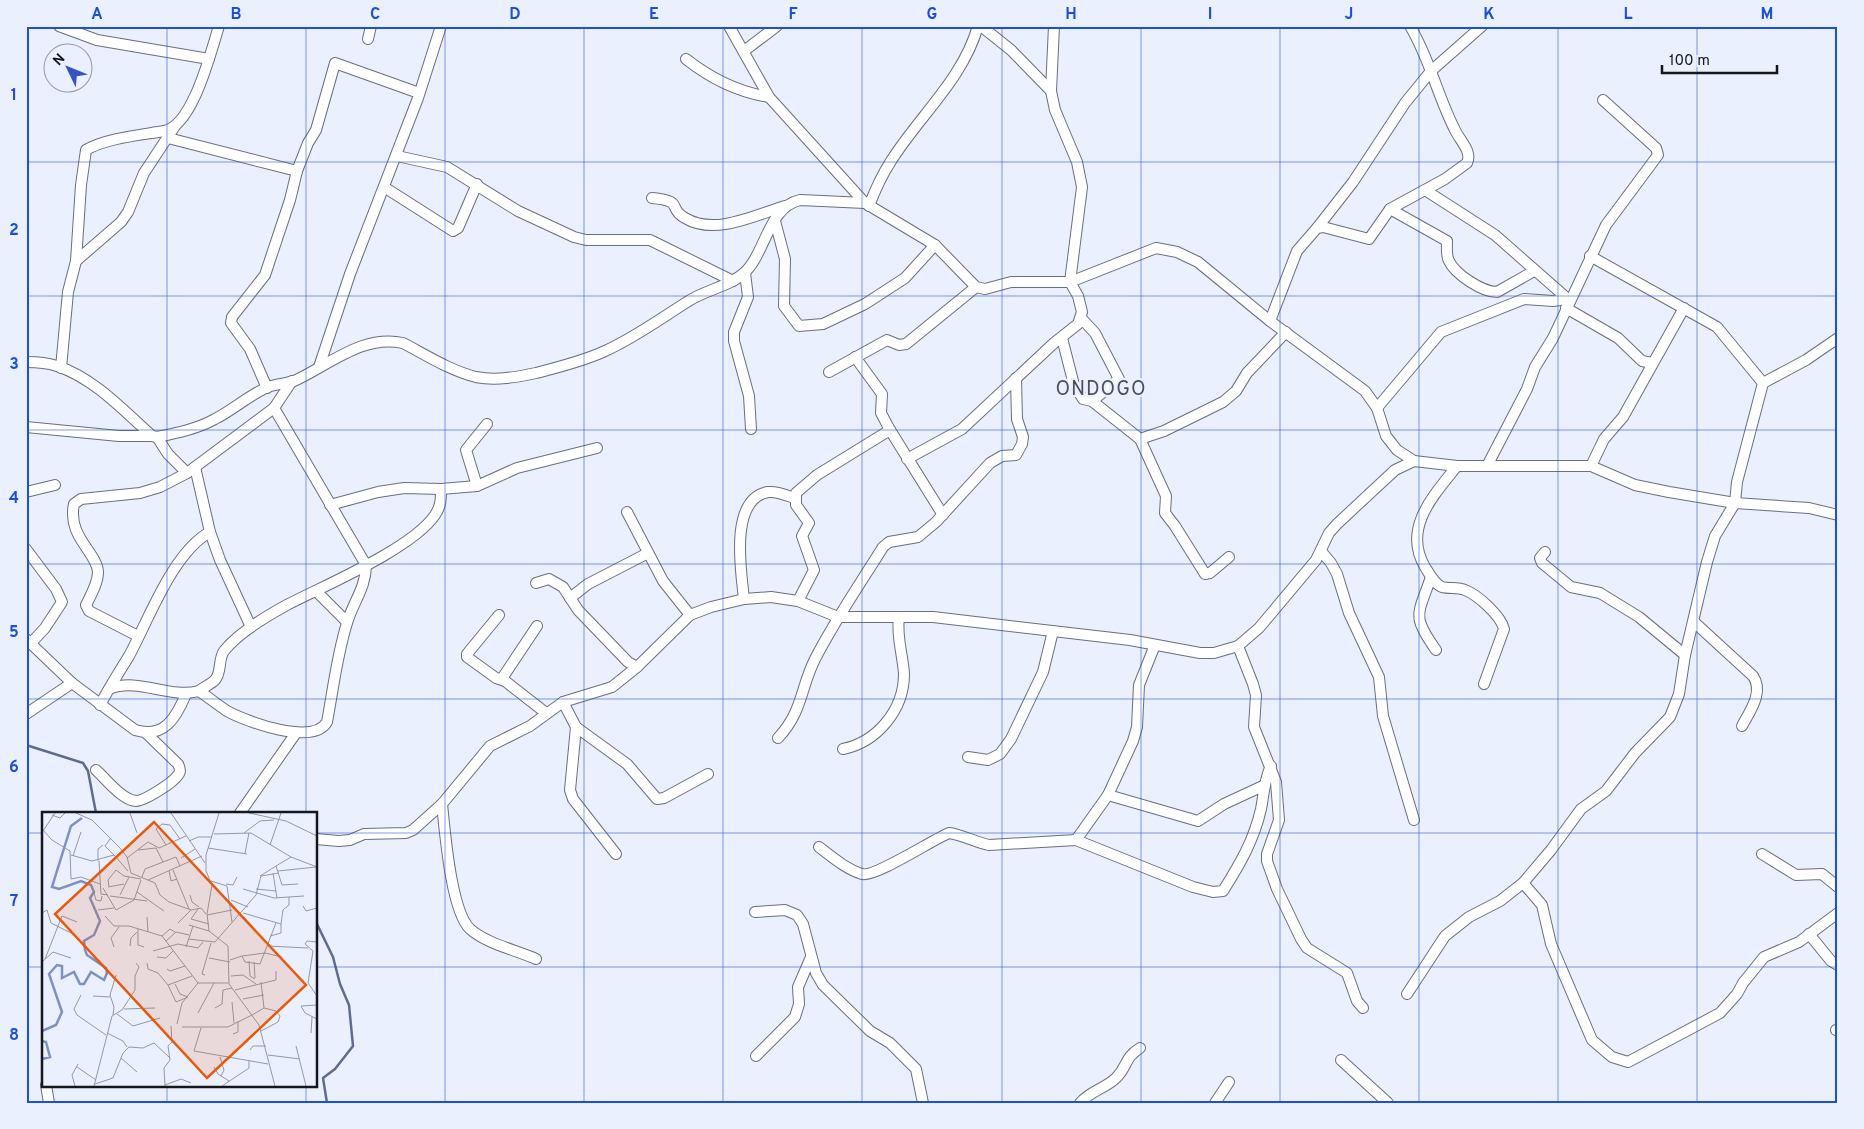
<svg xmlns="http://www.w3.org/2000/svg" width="1864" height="1129" font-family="Overpass,sans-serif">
<rect width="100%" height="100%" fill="#eaf0fe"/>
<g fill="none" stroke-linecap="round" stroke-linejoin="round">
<!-- stream -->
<g stroke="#5f6c91" stroke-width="2.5">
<polyline points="26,745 83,763 88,771 96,813"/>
<polyline points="316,922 333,957 340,984 349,1005 353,1046 335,1069 323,1078 327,1103"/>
</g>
<!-- minor casing -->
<g stroke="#696f7e" stroke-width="12">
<g id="minor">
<polyline points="59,26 97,40 209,59"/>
<polyline points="729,26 769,97 865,203 935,245 976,287 985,289 1011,282 1070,282 1156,248 1177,252 1198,262 1270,321 1365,391 1377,408 1386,436 1397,450 1414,461 1457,466 1591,466 1635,485 1669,492 1735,503 1809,508 1838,515"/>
<polyline points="981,26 1011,50 1051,91"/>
<polyline points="368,39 371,26"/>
<polyline points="744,51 777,26"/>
<path d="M686,59C710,78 738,92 769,97"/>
<polyline points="168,138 297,171"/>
<polyline points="397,156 447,167 518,211 574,237 586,240 650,240 733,281"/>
<polyline points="384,187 453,231 458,228 477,184"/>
<polyline points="1425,190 1495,235 1569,300"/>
<path d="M652,198C685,201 667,208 685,218C715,236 755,215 785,206"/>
<path d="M869,206C875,190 882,175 891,161C920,115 963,79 978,26"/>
<path d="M1390,209L1447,241C1447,247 1446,256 1449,261C1455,274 1482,292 1497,292L1534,271"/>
<polyline points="775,221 785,259 784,306 799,326 823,324 865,304 905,278 935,245"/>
<polyline points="1317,228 1353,182 1405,103 1431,71 1482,26"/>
<polyline points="76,261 121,222 128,212 144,173 175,126"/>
<polyline points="745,273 748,297 734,332 734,341 749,396 751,429"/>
<polyline points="1566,308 1618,338 1642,361 1652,363"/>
<polyline points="1081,318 1095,333 1119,379 1092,401"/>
<path d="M1270,321L1297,251L1317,228L1323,227L1369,239L1390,209L1445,179L1467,163C1472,152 1462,143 1456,132C1438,98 1430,59 1410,26"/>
<polyline points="1062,338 1074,385 1083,399 1092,401 1140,439 1166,496 1165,513 1175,526 1205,574 1210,573 1229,557"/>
<polyline points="855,357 882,394 881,413 890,430 943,515"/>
<path d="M26,362C36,362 48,363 57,366C94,378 124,411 152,436L157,437C177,433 197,429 215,419C233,410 249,395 268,387C276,384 285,384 294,381C329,365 363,334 403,343C426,355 451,371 476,377C496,381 517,377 536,373C559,367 584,361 605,351C634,338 660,319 687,302C704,290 729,287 744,273C766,253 768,207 800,200L865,203"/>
<polyline points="319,367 350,274 418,98 441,26"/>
<path d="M61,368L68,292L76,261L81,185L86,150C106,138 141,135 164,131C193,126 211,51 219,26"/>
<polyline points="829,372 887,340 899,345 906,344 976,287"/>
<polyline points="1763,383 1806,360 1838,338"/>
<polyline points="267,388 250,349 231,323 232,317 265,275 290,200 297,171 308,143 316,130 335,63 419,93"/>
<polyline points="1377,408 1441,332 1524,299 1553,301 1568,299"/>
<polyline points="26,427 119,436 152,436"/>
<polyline points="157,437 168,454 187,473"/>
<polyline points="1140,439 1164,431 1223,402 1236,391 1247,373 1286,332"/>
<polyline points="907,459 962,429 1054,343 1078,324 1082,312 1078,296 1070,282 1082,187 1077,162 1055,110 1051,91 1054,26"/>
<path d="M1457,466C1434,495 1402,528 1425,567C1429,573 1434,584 1442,587C1449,589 1458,587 1465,590C1478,595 1501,616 1504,629L1484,684"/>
<polyline points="1487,466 1527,389 1535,367 1553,338 1606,225 1658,155 1656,148 1603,100"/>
<polyline points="1591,466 1604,439 1623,417 1684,308"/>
<polyline points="195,467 210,532 220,560 251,627"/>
<polyline points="477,486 466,450 487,424"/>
<polyline points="26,492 55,485"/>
<polyline points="330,505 378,492 404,488 441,489 477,486 517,468 597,448"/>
<polyline points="627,512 663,581 690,615"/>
<polyline points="26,549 56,589 62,602 45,628 31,643"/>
<polyline points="1321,551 1331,563 1337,574 1349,613 1379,677 1383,716 1414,820"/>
<polyline points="1545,552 1540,558 1542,563 1571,587 1600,593 1639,617 1685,655"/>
<path d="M1431,577C1418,615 1411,615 1436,650"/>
<polyline points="536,583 549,579 563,587 578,610 628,662 637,667"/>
<polyline points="316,591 347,622"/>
<polyline points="570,598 588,584 648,553"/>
<path d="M744,599C741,571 729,499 768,492C777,491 786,495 794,498"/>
<polyline points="798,601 814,570 802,536 809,523 796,505 796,493 817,475 890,430"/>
<polyline points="499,615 467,654 467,657 496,678 505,681"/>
<path d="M1694,622L1753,676C1764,692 1750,711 1742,726"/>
<polyline points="537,626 503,677 505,681 546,713"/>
<path d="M138,636L89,611L86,605C91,595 98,583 98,572C97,552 67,537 74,504L81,499L140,493L160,487L187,473L274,408L292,381"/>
<path d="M26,639L72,683L135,730C164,739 176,718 186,694"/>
<polyline points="1238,646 1253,684 1256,695 1254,727 1276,782 1279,820 1267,854 1267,861 1277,889 1301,939 1307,948 1347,973 1357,1001 1363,1008"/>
<path d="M109,689C139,677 169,699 199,691C208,697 218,705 227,711C247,722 313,746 327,722C333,690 337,655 347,623C353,602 366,588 366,565L274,408"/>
<path d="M199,691C204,687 211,684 215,680C222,672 218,659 224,651C238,633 265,617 285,606C323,586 412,549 435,515C441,506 441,499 441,489"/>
<polyline points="563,702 576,727 627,764 657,799 664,798 708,774"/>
<path d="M100,705C109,688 119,672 129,656C149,619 173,552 210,532"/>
<polyline points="26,714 72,683"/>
<polyline points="576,727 570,790 573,799 616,854"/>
<path d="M778,738C803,711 800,689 815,659C835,620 860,584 883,547L889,542L918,537L936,522L990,463L1002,456L1016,455L1022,444L1023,437L1017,419L1016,378"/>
<path d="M843,749C877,742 904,710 904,674C903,655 896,637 899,617"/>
<polyline points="968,757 988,760 1000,754 1011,739 1043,672 1053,631"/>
<path d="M96,770C106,779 122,800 136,801C144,801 173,783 178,775C181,772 180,768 178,764L147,734"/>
<polyline points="1108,795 1198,821 1224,804 1265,785"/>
<path d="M442,804C445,832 451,911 470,929C487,944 516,950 536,959"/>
<polyline points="240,813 296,733"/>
<polyline points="316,839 339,841 350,840 364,834 406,833 413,830 442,804 490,746 530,726 563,702 612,687 637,667 690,615 711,607 744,599 771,597 798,601 838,617 933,617 1130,640 1200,653 1214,653 1238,646 1259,628 1316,560 1329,533 1337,524 1395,470 1414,461"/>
<path d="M1076,840L1193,887L1213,892L1223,891C1240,864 1254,840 1261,809C1264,794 1264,780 1271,766"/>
<path d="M819,847C832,857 846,869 862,874C874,878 932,840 949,833C963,835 975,842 989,845L1076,840L1108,795L1133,741L1137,727L1139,685L1155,645"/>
<polyline points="1762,854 1796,875 1822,874 1838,887"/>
<polyline points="1523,883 1542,905 1551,944 1592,1040 1612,1057 1628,1062 1720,1013 1737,994 1743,983 1764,957 1799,942 1838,913"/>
<polyline points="755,912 785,910 797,915 803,924 816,973 823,985 870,1031 890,1043 916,1069 923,1103"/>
<polyline points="1809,934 1831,961 1838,965"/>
<polyline points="1407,994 1445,936 1469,917 1500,901 1523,883 1551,850 1581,809 1606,791 1635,753 1670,717 1679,694 1685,655 1707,562 1715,536 1735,503 1737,482 1763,383 1717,327 1590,256"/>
<polyline points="1836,1030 1838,1031"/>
<polyline points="756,1056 795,1017 799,1004 798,987 811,957"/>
<polyline points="1341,1060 1388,1103"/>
<polyline points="46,1085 49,1103"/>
<path d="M1080,1103C1090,1091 1106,1088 1116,1078C1128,1066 1124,1058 1140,1048"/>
<polyline points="1215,1103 1229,1082"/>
</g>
</g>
<!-- minor -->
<use href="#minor" stroke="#fff" stroke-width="10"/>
</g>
<!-- grid -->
<path fill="none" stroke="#1d4ed8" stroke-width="1" stroke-opacity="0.55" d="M167,26V813M306,26V813M445,26V1103M584,26V1103M723,26V1103M862,26V1103M1002,26V1103M1141,26V1103M1280,26V1103M1419,26V1103M1558,26V1103M1697,26V1103M26,162H1838M26,296H1838M26,430H1838M26,564H1838M26,699H1838M26,833H44M316,833H1838M26,967H44M316,967H1838M167,1085V1103M306,1085V1103"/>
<g text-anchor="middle" stroke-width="4.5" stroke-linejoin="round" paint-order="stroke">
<!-- quarter labels -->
<g font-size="20" letter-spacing="1" fill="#4a505e" stroke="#eaf0fe">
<text x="1101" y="395">ONDOGO</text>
</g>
</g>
<!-- overview -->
<g transform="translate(42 812)">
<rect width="275" height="275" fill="#eaf0fe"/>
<path fill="none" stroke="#7f91c3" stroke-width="2.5" d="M0,219L14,213L20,200L7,162L15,153L20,154V166L32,160L38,172H42L49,160L62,168L65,161L64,156L45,143L43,138L42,129L52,123L58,109L48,86L52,80L49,73L39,69L17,77L10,75L29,14L40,6M0,229L4,230L8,245L0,247"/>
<path fill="none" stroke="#9599a4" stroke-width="1" d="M34,1L50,8L78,36L85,45L89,61L113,71L118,83L127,90L149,98L159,96L164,102M88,1L95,21M129,1L163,51M177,1L164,43V59L170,73L165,102L167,119L186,134L187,172L217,213L233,274M207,1L244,9L275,24M10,3L18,6L23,1M0,17L10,28L28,39L29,67L39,65L58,72M1,19L13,1M202,21L218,9L232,8M172,22L209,21L249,45L275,55M68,27L63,34L72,43M147,29L156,25H170M124,33L114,17L120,12L128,13L138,27M228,33L239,1M114,36L121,50M166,36L205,42M96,38L114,36M203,41L207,21M29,43L50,49L72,43L86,59M31,44L39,20M85,46L106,30L117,36L144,24M139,46L153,37M56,49V37L61,33M57,49L59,82L66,83M234,54L249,45M131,58L147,97M127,59L129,69L135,67M236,59L274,55M231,61L235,86M218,64L234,54L240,73L256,72M100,65L103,57L134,45L138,54M106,68L160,44M169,69L185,74L190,110M184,72L191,73L195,65M67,74L66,68L74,58L82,64L99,67M66,75L82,72M61,76L74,98L92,88L99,68M201,77L232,86L262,84M214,77L234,79M95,80L122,99M52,81L54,88L59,89L60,84M78,83L87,65M148,83L150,90L157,95M68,84L105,89M189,88L206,95M261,94L264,99L275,96M156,97L149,107L167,112M56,98L72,96M0,101L5,98L9,111L31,122M201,101L239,112V121L228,124M165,103L190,98M63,104L72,114H87L120,124L156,171H186M105,105L106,120M136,111L149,98M239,112L241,98L247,93V85M147,113L167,119M96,117V133L102,135M120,124L128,117L133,120M146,127L173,130L214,83L219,64L237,61M124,129L134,120L147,123M275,130L265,129L263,132L271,139L266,171L275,184M88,134L89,126L95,120M225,134L266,136M72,135L69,126L77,115M144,135L151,114M111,139L136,132L156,136L161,130M200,144L223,141L240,145M115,145L124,146L131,139M167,146L188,150M3,147L20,104L35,110M188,148L200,144L203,150L218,152L234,111M207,149L208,164L213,167M0,150L11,140L29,146M212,150L213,166M105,151L106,157L116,161L126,173L150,164M125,157L128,159L143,154M163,163L160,162L169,131M189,164L201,163L214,172M133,172L138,182L146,185M126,173L134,190L146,185M193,178L234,168V159M39,183L32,197L35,203L64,223M51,184L68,185M201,187L222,183M190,190L192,211M275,193L259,194L263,201L275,207M173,196L180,192L181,178L190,176M82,197L113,196M156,201L172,171M75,202L91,214L118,206M71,203L72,195L68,183L74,163M135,212L140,191L156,171M140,215H186L210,203L222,196L219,170M159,216L152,239L226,252M219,219L236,210L238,204L234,199L222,196M65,221L81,229L85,235M269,221L270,205M191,222L196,220V209M254,234L264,274M208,238L211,234H224M226,243L258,247M178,245L182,258L179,264M79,246L95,260M35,255L54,268M172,255L176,262L187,269M53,272L71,266L81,241L87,235L101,236L112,231L128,246M123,273L139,267L149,271M33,274L30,263L36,252M52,274L70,204L80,198L93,178V164L97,155L94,151M123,274L122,256L128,248L126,234L130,230L129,214M180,274L207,256V249"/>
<path fill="#e8590c" fill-opacity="0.15" stroke="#e8590c" stroke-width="2.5" d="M112,10L264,173L165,266L13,102Z"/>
<rect width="275" height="275" fill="none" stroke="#15171d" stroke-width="2.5"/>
</g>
<!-- border -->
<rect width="1864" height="1129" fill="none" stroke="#eaf0fe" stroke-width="55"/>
<!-- north arrow -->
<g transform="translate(68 68) rotate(313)"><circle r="24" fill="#eaf0fe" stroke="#9599a4"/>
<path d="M0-4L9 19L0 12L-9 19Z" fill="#3852c4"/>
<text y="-8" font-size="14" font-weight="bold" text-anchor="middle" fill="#15171d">N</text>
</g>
<!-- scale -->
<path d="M1662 65v8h115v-8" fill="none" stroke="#15171d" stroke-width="2.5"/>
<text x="1669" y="65" font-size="15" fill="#15171d" stroke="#eaf0fe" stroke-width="4" paint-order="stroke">100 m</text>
<rect x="28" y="28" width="1808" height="1074" fill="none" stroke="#1d4ed8" stroke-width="2"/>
<g font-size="16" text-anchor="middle" font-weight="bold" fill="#1d4ed8">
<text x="97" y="19">A</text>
<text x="236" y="19">B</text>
<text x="375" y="19">C</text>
<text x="515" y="19">D</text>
<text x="654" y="19">E</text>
<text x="793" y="19">F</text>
<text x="932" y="19">G</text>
<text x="1071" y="19">H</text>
<text x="1210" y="19">I</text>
<text x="1349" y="19">J</text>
<text x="1489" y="19">K</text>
<text x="1628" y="19">L</text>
<text x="1767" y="19">M</text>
<text x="14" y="100">1</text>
<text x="14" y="235">2</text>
<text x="14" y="369">3</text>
<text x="14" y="503">4</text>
<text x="14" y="637">5</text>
<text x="14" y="772">6</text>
<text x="14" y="906">7</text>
<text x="14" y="1040">8</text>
</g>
</svg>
